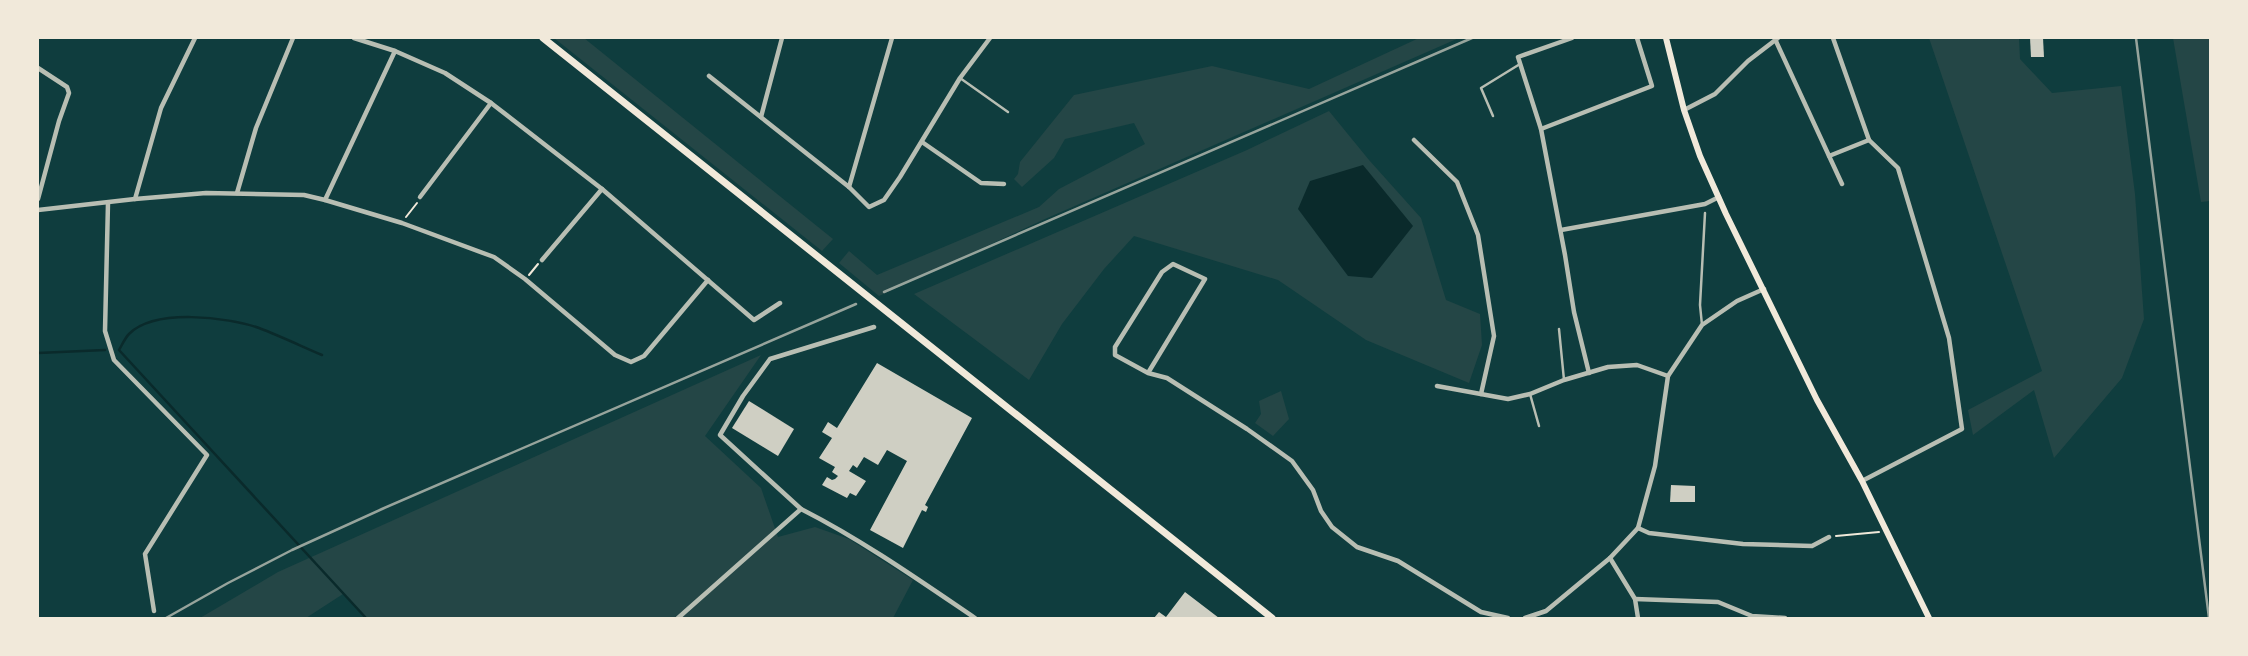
<svg xmlns="http://www.w3.org/2000/svg" width="2248" height="656" font-family="Poppins,sans-serif">
<rect width="100%" height="100%" fill="#0f3d3e"/>
<!-- green -->
<g fill="#244646">
<polygon points="554,38 584,38 833,239 822,251"/>
<polygon points="1419,38 1459,38 1045,219 879,296 839,263 849,251 877,275 1039,207 1059,189 1145,144 1134,123 1065,139 1054,158 1022,187 1014,179 1018,174 1020,162 1074,95 1212,66 1309,89"/>
<polygon points="1929,38 2019,38 2020,59 2052,93 2121,86 2135,194 2144,319 2122,378 2054,458 2034,390 1973,435 1968,410 2042,371"/>
<polygon points="2173,38 2210,38 2210,201 2201,202"/>
<polygon points="1329,111 1369,160 1421,218 1446,300 1480,314 1482,345 1469,383 1366,340 1278,280 1134,236 1104,269 1062,324 1029,380 914,294 1247,150"/>
<polygon points="761,355 705,436 761,488 778,537 815,527 849,539 913,580 893,618 366,618 343,594 306,618 200,618 278,572"/>
<polygon points="1281,391 1289,419 1273,436 1255,423 1261,414 1259,401"/>
</g>
<!-- water -->
<polygon fill="#0a2a2b" points="1363,165 1413,226 1372,278 1348,276 1298,209 1310,181"/>
<g fill="none" stroke-linecap="round" stroke-linejoin="round">
<!-- stream -->
<g stroke="#0a2a2b" stroke-width="2.5">
<polyline points="38,353 105,350"/>
<path d="M322,355C301,346 280,336 259,328C227,317 155,308 129,334C125,338 122,345 119,350L366,618"/>
</g>
</g>
<!-- building -->
<g fill="#cfcfc3">
<polygon points="2030,38 2043,38 2044,57 2031,57"/>
<polygon points="877,363 972,418 925,505 928,507 926,512 922,510 903,548 870,530 907,461 887,450 878,465 864,457 857,468 853,465 849,471 866,481 856,496 850,493 847,498 822,485 827,477 832,480 835,479 838,476 832,472 835,467 819,458 832,438 822,432 828,422 837,428"/>
<polygon points="749,401 794,429 778,456 732,428"/>
<polygon points="1671,485 1695,486 1695,502 1670,502"/>
<polygon points="1185,592 1219,618 1154,618 1159,612 1166,617"/>
</g>
<g fill="none" stroke-linecap="round" stroke-linejoin="round">
<!-- path -->
<g stroke="#f1e9da" stroke-width="2">
<polyline points="406,217 417,203"/>
<polyline points="529,275 538,264"/>
<polyline points="1836,536 1879,532"/>
</g>
<!-- service -->
<g stroke="#b8beb3" stroke-width="2.5">
<polyline points="960,78 1008,112"/>
<polyline points="1493,116 1481,88 1520,64"/>
<polyline points="1702,325 1700,305 1705,213"/>
<polyline points="1559,329 1564,380"/>
<polyline points="1530,394 1539,426"/>
</g>
<!-- minor -->
<g stroke="#b8beb3" stroke-width="4.5">
<polyline points="354,38 395,51 445,73 491,103 602,189 754,320 780,303"/>
<polyline points="1572,38 1518,57 1541,129 1565,255 1574,312 1589,373"/>
<polyline points="1833,38 1869,140 1898,168 1949,338 1962,429 1862,481"/>
<polyline points="1775,39 1842,184"/>
<polyline points="38,68 67,87 69,93 59,121 38,199"/>
<polyline points="709,76 849,187 869,207 884,200 900,177 960,78 990,38"/>
<polyline points="1684,110 1715,94 1748,61 1778,38"/>
<polyline points="761,117 782,38"/>
<polyline points="1541,129 1652,86 1637,38"/>
<polyline points="1414,140 1457,182 1478,235 1494,336 1481,394"/>
<polyline points="922,142 981,183 1004,184"/>
<polyline points="1829,156 1869,140"/>
<polyline points="849,187 892,38"/>
<polyline points="237,193 256,128 293,38"/>
<polyline points="420,197 491,103"/>
<polyline points="135,199 161,108 195,38"/>
<polyline points="325,200 395,51"/>
<polyline points="108,203 105,331 114,360 207,455 145,554 154,611"/>
<polyline points="38,210 135,199 206,193 304,195 325,200 402,223 494,257 525,279 615,355 631,362 644,356 708,280"/>
<polyline points="1561,230 1705,204 1719,197"/>
<polyline points="542,260 602,189"/>
<polyline points="1148,373 1205,279 1173,264 1162,272 1115,347 1115,355 1148,373 1167,378 1247,429 1292,461 1313,490 1321,511 1332,527 1357,547 1398,561 1481,612 1508,618"/>
<polyline points="1437,386 1508,399 1530,394 1564,380 1608,367 1637,365 1668,376"/>
<polyline points="801,509 720,435 743,396 770,359 874,327"/>
<polyline points="1638,528 1649,533 1743,544 1812,546 1829,537"/>
<polyline points="1635,599 1718,602 1752,616 1785,618"/>
<path d="M678,618L801,509C862,540 919,580 975,618"/>
<polyline points="1525,618 1546,611 1610,558"/>
<polyline points="1638,618 1635,599 1610,558 1638,528 1655,466 1668,376 1702,325 1737,301 1764,289"/>
</g>
<!-- secondary -->
<polyline stroke="#f1e9da" stroke-width="6" points="1666,38 1684,110 1700,156 1726,214 1817,400 1862,481 1929,618"/>
<!-- primary -->
<polyline stroke="#f1e9da" stroke-width="7" points="543,38 1272,618"/>
<!-- rail -->
<g stroke="#97a49c" stroke-width="2.5">
<polyline points="2136,38 2209,618"/>
<polyline points="884,292 1472,38"/>
<polyline points="166,618 228,583 292,550 382,509 856,304"/>
</g>
</g>
<!-- border -->
<rect width="2248" height="656" fill="none" stroke="#f1e9da" stroke-width="78"/>
</svg>
